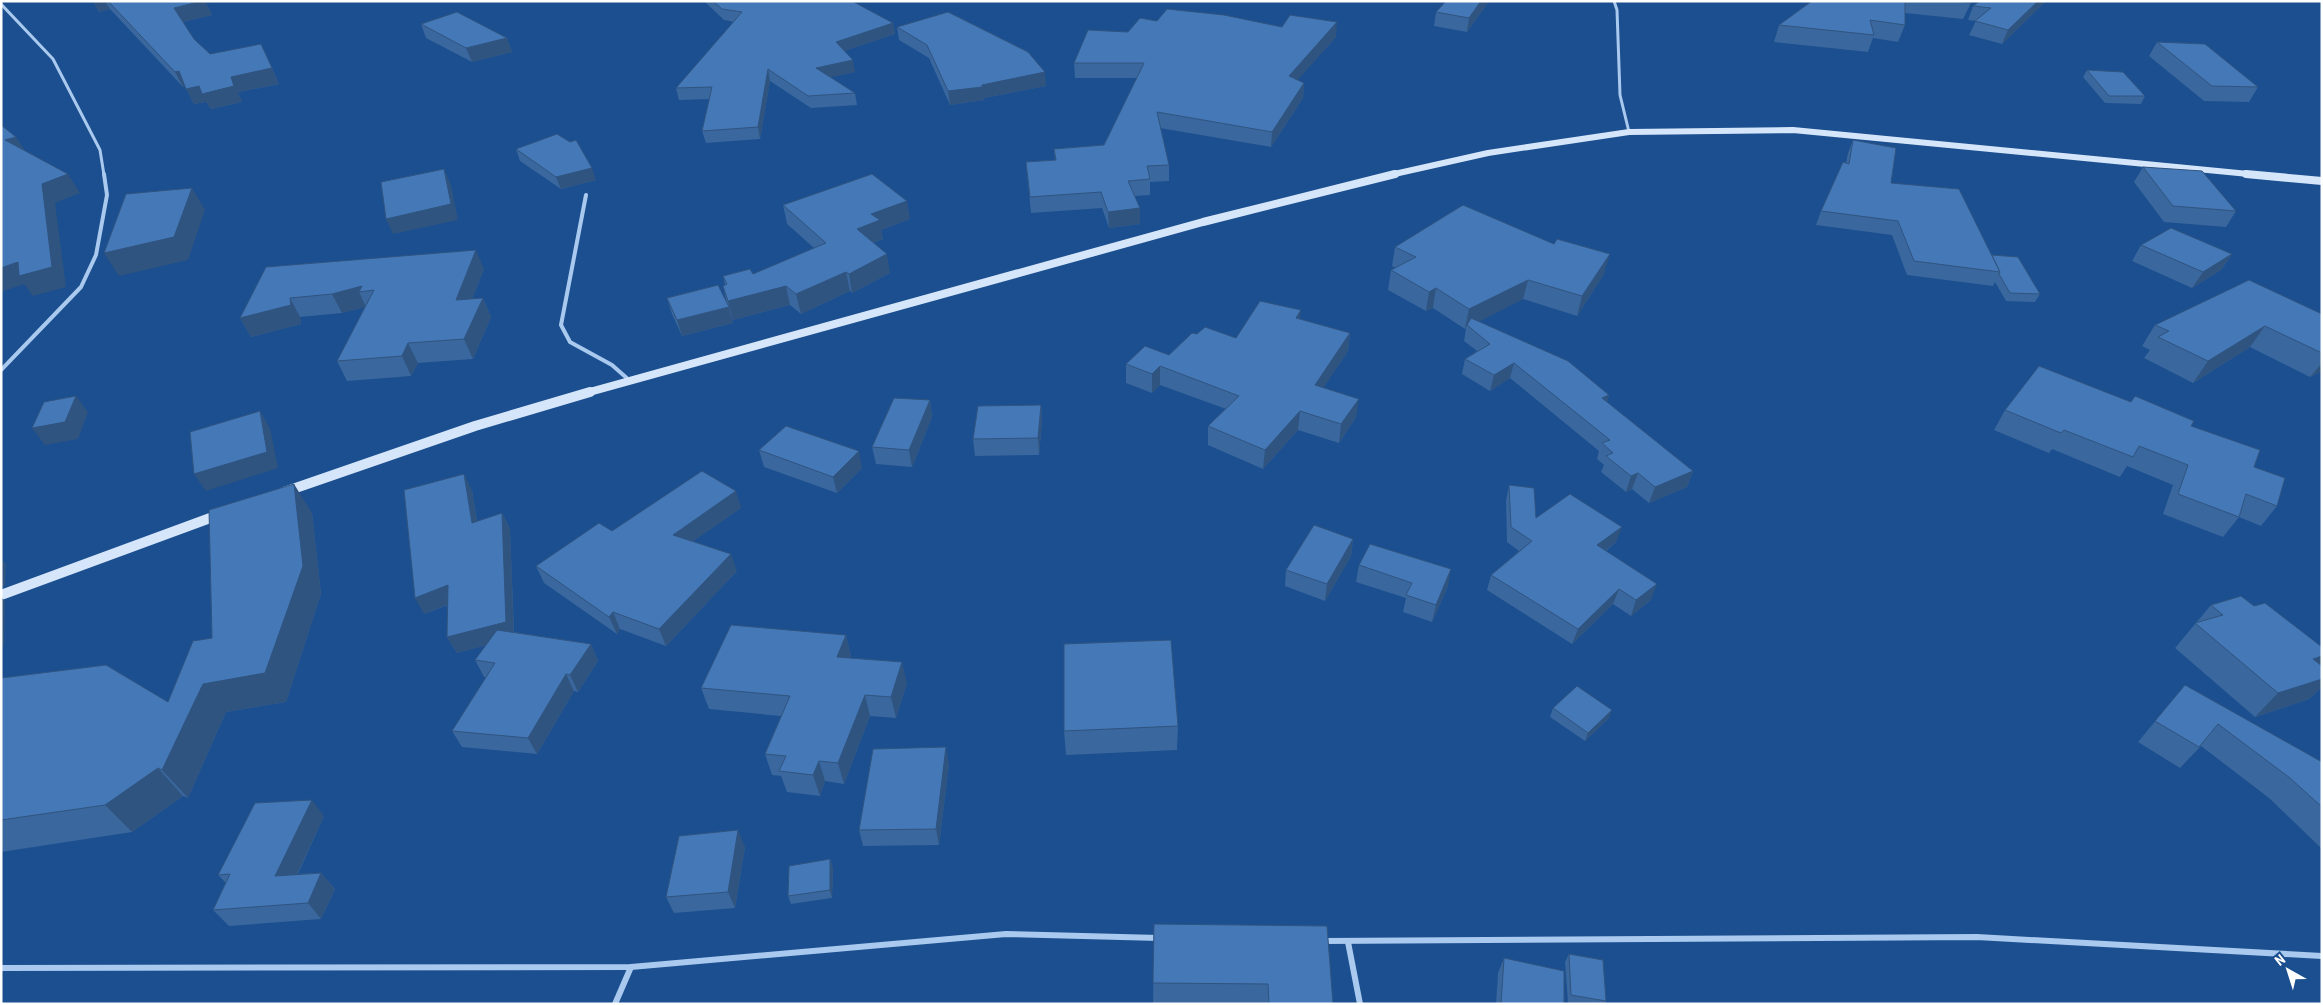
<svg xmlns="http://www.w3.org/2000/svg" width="2323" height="1005" font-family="'Roboto Condensed',sans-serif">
<rect width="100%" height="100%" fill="#1b4f8f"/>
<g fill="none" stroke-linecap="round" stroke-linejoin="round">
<!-- street-far2 -->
<g stroke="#a9c9ee" stroke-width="3">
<polyline points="1614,1 1617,10 1620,95 1629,132"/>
<polyline points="1,4 53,59 100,150 104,175"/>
</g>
<!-- street-far1 -->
<g stroke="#a9c9ee" stroke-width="4">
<polyline points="586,195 561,325 570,342 612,365 629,380"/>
<polyline points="1,370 81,287 96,255 107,195 104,174"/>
</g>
<!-- street -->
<g stroke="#a9c9ee" stroke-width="6">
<polyline points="1323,941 1977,937 2322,956"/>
<polyline points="1348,942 1360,1004"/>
<polyline points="1,968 631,967 1006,934 1159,938"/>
<polyline points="615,1004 631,967"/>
</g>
<!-- secondary-far2 -->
<polyline stroke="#d6e6fa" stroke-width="6" points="1390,175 1488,153 1629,132 1793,130 2259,175"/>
<!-- secondary-far1 -->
<g stroke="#d6e6fa" stroke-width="8">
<polyline points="2246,174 2322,181"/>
<polyline points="586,393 1203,222 1395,174"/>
</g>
<!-- secondary -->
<g stroke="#d6e6fa" stroke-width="10">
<polyline points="284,492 475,426 590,392"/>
<polyline points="1,595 221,514"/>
</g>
</g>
<!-- wall -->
<g fill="#3a679d">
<polygon points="93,1 205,1 212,15 183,22 194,39 210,54 268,59 279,84 238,92 242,102 211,109 206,102 194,104 185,87 183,87 110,9 99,12"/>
<polygon points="705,1 839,1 893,23 895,34 844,51 855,72 830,77 855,93 857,105 811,108 770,81 760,139 706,143 702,131 710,99 679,100 676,88 734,22 724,20 706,3"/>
<polygon points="1489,1 1467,32 1434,26 1436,12"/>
<polygon points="1812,1 1970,1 1971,3 1963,19 1905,13 1905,25 1898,42 1873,38 1868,52 1774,42 1779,25"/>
<polygon points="1980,1 2046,1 2002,44 1969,35 1976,21 1968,20 1973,6"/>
<polygon points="1157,21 1282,27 1336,37 1297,80 1304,83 1303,98 1271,147 1160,128 1169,165 1169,181 1150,182 1150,195 1135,196 1140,224 1109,228 1102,208 1031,213 1026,162 1055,160 1054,149 1104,145 1137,78 1075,78 1074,63 1128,32"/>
<polygon points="421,24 507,38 512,52 472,62 426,38"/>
<polygon points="897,27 1046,86 984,98 984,100 950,105 929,58 899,40"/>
<polygon points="2157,42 2258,87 2249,102 2204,101 2149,56"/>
<polygon points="2087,70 2145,96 2141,104 2105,103 2083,77"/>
<polygon points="1853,140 1891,183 1992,255 2040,294 2035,302 2006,301 1995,282 1993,286 1907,275 1892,235 1816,225 1821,211 1846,163 1848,153"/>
<polygon points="516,149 596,180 561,189 520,161"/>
<polygon points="2143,167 2236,211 2226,227 2164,222 2134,182"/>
<polygon points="783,205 910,219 881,230 883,239 873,243 890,273 852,293 850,291 801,314 790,305 733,320 731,313 733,323 682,336 672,314 667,298 727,304 723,286 725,285 723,276 753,274 814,248 787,224"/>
<polygon points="2141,245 2232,254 2221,270 2192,288 2132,261"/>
<polygon points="1395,247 1604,274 1577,316 1523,299 1479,321 1609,395 1607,402 1693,471 1687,487 1649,503 1632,489 1626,492 1601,472 1604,465 1597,459 1599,451 1510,378 1490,391 1462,374 1465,359 1477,351 1464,341 1466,328 1465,329 1433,308 1426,311 1388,290 1391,270 1396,268 1392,266"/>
<polygon points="266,267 484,269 472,299 483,298 491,317 473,359 418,363 411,376 347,381 337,361 365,307 342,313 300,317 301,324 251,337 240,318"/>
<polygon points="2322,314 2322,371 2310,377 2250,347 2193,383 2144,358 2150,350 2142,346 2155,325"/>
<polygon points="1300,319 1350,333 1348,351 1323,388 1356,417 1339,443 1298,430 1263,469 1208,445 1208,426 1226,409 1160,385 1152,393 1126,383 1126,364 1169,355 1236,338"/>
<polygon points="930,400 932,417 912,467 876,464 872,447"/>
<polygon points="1041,405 1042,421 1039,455 975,456 973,439"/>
<polygon points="2005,410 2191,426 2254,467 2277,506 2261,526 2239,517 2223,537 2163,514 2173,485 2127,466 2120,477 2052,449 2049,453 1994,430"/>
<polygon points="759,450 862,468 837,493 764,467"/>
<polygon points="1509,485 1536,518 1616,542 1606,551 1651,600 1631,616 1613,604 1572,644 1487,590 1491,575 1519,551 1507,542 1506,501"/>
<polygon points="472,490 477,521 502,513 510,529 514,632 591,644 598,661 578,692 574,691 537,754 462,747 452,731 486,677 484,677 475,660 486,645 457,653 447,637 448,605 424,614"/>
<polygon points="741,508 693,541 737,571 666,646 620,629 617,634 544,583 536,566 612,531"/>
<polygon points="312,513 321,594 286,702 226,712 188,798 183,796 132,832 1,852 1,678 168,702 212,638"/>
<polygon points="1353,539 1351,556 1325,601 1285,586 1286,570"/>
<polygon points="1359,565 1448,586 1432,622 1403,612 1406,598 1356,582"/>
<polygon points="2211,605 2254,606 2322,647 2322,663 2320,664 2322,666 2322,687 2309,699 2255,717 2175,648"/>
<polygon points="846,635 851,657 850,658 907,683 896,718 870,716 844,784 825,781 820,796 787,792 781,776 772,775 765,754 781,716 709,709 701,688"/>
<polygon points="2185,685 2322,762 2322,849 2269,798 2201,746 2180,768 2138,742"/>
<polygon points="1553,708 1609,718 1585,741 1550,717"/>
<polygon points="1178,726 1177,750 1066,755 1064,731"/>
<polygon points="949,764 939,845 863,846 859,830"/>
<polygon points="324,816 298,874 321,873 335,889 321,919 229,926 213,910 226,883 218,875"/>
<polygon points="745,847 735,908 674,913 666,897"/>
<polygon points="830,859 833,868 832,898 791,904 788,896"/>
<polygon points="1154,924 1333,1004 1153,1004"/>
<polygon points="1569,954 1606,1001 1605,1004 1574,1004 1568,1003 1565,962"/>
<polygon points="1504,958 1564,1004 1496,1004 1498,973"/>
</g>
<!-- shaded-wall -->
<g fill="#305480">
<polygon points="93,1 105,1 110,9 99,12"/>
<polygon points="202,1 205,1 212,15 182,22 174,8"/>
<polygon points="1481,1 1489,1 1467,32 1469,18"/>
<polygon points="2038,1 2046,1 2002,44 2008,30"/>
<polygon points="1337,22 1336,37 1288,91 1289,76"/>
<polygon points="893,23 895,34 838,53 836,42"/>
<polygon points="507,38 512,52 472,62 466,48"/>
<polygon points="261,44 279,84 238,92 242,102 211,109 206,102 194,104 186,89 231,77"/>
<polygon points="853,60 855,72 819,80 816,68"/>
<polygon points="768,69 770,81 760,139 758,127"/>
<polygon points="179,71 188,86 183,87 175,72"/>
<polygon points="1045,72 1046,86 984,98 984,100 950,105 948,91"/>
<polygon points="1304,83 1303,98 1271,147 1272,132"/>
<polygon points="16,137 28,155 5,140"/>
<polygon points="592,168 596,180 561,189 556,177"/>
<polygon points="444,169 451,185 458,220 393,234 386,219"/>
<polygon points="68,174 80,193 55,203 66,287 33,296 24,284 1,292 1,268 42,184"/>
<polygon points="192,188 205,210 188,260 119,276 104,253"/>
<polygon points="907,201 910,219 881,230 883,239 860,248 857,229 871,214"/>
<polygon points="1140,208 1140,224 1109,228 1108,212"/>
<polygon points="476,250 484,269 464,319 456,300"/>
<polygon points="887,254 890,273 852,293 849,274"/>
<polygon points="1610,254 1604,274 1577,316 1582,296"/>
<polygon points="2232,254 2221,270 2192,288 2203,272"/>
<polygon points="846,272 850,291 801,314 796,294"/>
<polygon points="1528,280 1523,299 1469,327 1467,325 1466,328 1465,329 1469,309"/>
<polygon points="362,286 359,292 366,307 342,313 332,294"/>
<polygon points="786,286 790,305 733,320 728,301"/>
<polygon points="1436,288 1433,308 1426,311 1429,292"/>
<polygon points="290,298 300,317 301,324 251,337 240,318"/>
<polygon points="483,298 491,317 473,359 464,339"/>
<polygon points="729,307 733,323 682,336 677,320"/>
<polygon points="1301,310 1299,328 1296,318"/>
<polygon points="2265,326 2250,347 2193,383 2208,361"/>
<polygon points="1350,333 1348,351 1313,403 1315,385"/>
<polygon points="408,343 418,363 411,376 402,356"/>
<polygon points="1514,363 1510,378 1490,391 1494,375"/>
<polygon points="2322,363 2322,371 2310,377"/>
<polygon points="1160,366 1160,385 1152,393 1152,374"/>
<polygon points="1609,395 1604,411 1602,398"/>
<polygon points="76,396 88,412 78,439 45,445 32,428"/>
<polygon points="1359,399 1356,417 1339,443 1341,424"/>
<polygon points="930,400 932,417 912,467 909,450"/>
<polygon points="1041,405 1042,421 1039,455 1038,438"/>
<polygon points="260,411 270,428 278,468 206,491 194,474"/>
<polygon points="1300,411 1298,430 1263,469 1265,450"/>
<polygon points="859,451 862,468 837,493 833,477"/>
<polygon points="1693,471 1687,487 1649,503 1655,487"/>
<polygon points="1638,473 1632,489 1626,492 1631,476"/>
<polygon points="464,474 472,490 480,539 472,523"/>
<polygon points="294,484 312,513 321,594 286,702 226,712 188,798 162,770"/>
<polygon points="736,491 741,508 679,551 673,535"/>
<polygon points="502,513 510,529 514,638 457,653 447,637"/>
<polygon points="1622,527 1616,542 1592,561 1597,545"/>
<polygon points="1353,539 1351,556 1325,601 1327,584"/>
<polygon points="731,554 737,571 666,646 659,629"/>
<polygon points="1,559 6,564 5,586 1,588"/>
<polygon points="1451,569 1448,586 1432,622 1436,605"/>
<polygon points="1657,584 1651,600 1631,616 1636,600"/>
<polygon points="448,585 457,601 424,614 415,598"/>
<polygon points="1619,589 1613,604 1572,644 1578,629"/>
<polygon points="1,597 5,601 4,646 1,647"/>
<polygon points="613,612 620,629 617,634 609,617"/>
<polygon points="846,635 851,657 843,678 837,657"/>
<polygon points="591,644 598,661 578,692 570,675"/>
<polygon points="2322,656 2322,663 2307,678 2313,659"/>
<polygon points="902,662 907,683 896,718 891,697"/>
<polygon points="566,674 574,691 537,754 528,738"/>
<polygon points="2322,679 2322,687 2309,699 2255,717 2278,693"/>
<polygon points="865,695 870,716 844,784 838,763"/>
<polygon points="1612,710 1609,718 1585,741 1588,733"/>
<polygon points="946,747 949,764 939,845 936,829"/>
<polygon points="819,761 825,781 820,796 813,775"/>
<polygon points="158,768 183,796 132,832 105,805"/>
<polygon points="312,800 324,816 289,892 275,876"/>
<polygon points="738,830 745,847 735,908 728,892"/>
<polygon points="830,859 833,868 832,898 830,890"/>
<polygon points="321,873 335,889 321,919 308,903"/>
</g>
<!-- building -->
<g fill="#4478b7" stroke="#305480">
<polygon points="108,1 202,1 174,8 194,39 210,54 261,44 272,68 231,77 234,86 202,94 199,86 186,89 179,71 175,72"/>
<polygon points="713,1 852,1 893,23 836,42 853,60 816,68 855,93 808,96 768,69 758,127 702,131 712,87 676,88 742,12 722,9"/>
<polygon points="1446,1 1481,1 1469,18 1436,12"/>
<polygon points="1812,1 1905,1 1905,25 1870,20 1874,35 1779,25"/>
<polygon points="1957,1 1970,1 1971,3"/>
<polygon points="1980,1 2038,1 2008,30 1975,21 1991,8 1973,6"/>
<polygon points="1167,9 1224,15 1282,27 1290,15 1337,22 1289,76 1304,83 1272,132 1157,112 1169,165 1147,166 1150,179 1128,181 1140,208 1108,212 1101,192 1030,197 1026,162 1056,160 1054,149 1104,145 1144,63 1074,63 1088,30 1128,32 1140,18 1157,21"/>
<polygon points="457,12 507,38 466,48 421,24"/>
<polygon points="948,12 1028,52 1045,72 982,85 982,87 948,91 927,45 897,27"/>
<polygon points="2157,42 2205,44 2258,87 2212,86"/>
<polygon points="2087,70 2123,72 2145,96 2109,96"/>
<polygon points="1,125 16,137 5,140 68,174 42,184 52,267 19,276 18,262 1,268"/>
<polygon points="557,134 570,142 576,140 592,168 556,177 516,149"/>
<polygon points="1853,140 1896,148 1891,183 1959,189 2000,272 1914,261 1898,221 1821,211 1843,162 1849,164"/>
<polygon points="2143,167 2202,171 2236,211 2173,206"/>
<polygon points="444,169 451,204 386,219 381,182"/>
<polygon points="872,174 907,201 871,214 880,220 857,229 887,254 849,274 846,272 796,294 786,286 728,301 723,286 727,284 723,276 750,269 753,274 826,243 783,205"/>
<polygon points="192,188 174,237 104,253 126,194"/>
<polygon points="1463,205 1554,244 1557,239 1610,254 1582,296 1528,280 1469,309 1436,288 1429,292 1391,270 1416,257 1395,247"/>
<polygon points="2171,228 2232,254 2203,272 2141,245"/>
<polygon points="476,250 456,300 483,298 464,339 408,343 402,356 337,361 374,290 359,292 362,286 332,294 290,298 291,305 240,318 266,267"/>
<polygon points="1992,255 2018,257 2040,294 2010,293 1999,274 2000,272"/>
<polygon points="2249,280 2322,314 2322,353 2265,326 2208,361 2158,337 2169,331 2155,325"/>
<polygon points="718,285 729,307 677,320 667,298"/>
<polygon points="1260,301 1301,310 1296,318 1350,333 1315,385 1359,399 1341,424 1300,411 1265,450 1208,426 1239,396 1160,366 1152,374 1126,364 1145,346 1169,355 1192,333 1197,334 1205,327 1236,338"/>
<polygon points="1471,318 1568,361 1609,395 1602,398 1693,471 1655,487 1638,473 1631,476 1606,456 1613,453 1602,443 1610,440 1514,363 1494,375 1465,359 1490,344 1467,325"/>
<polygon points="2039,366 2131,402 2135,396 2194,421 2191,426 2260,450 2254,467 2285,478 2277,506 2246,494 2239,517 2178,494 2188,465 2139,446 2133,457 2064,430 2061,433 2005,410"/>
<polygon points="76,396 65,422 32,428 44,402"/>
<polygon points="894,398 930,400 909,450 872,447"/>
<polygon points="1041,405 1038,438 973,439 978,406"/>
<polygon points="260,411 267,452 194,474 190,432"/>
<polygon points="786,426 859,451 833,477 759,450"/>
<polygon points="702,471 736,491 673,535 731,554 659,629 613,612 609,617 536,566 599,523 612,531"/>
<polygon points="464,474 472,523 502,513 506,622 447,637 448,585 415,598 404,490"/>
<polygon points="294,484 303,566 265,673 203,684 162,770 158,768 105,805 1,820 1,678 106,665 168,702 193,641 212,638 209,510"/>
<polygon points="1509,485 1534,488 1536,518 1570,494 1622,527 1597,545 1657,584 1636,600 1619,589 1578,629 1491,575 1532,541 1511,527"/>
<polygon points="1314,525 1353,539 1327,584 1286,570"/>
<polygon points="1370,544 1451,569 1436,605 1406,595 1412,583 1359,565"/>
<polygon points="2241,596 2254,606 2265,603 2322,647 2322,656 2313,659 2322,666 2322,679 2278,693 2195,623 2223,615 2211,605"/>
<polygon points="731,625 846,635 837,657 902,662 891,697 865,695 838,763 819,761 813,775 779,771 786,756 765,754 790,696 701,688"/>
<polygon points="497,630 591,644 570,675 566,674 528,738 452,731 495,663 475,660"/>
<polygon points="1171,640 1178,726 1064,731 1064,644"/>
<polygon points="2185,685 2322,762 2322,807 2290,778 2218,724 2199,747 2155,721"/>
<polygon points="1577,686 1612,710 1588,733 1553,708"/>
<polygon points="946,747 936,829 859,830 873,749"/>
<polygon points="312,800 275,876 321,873 308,903 213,910 230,874 218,875 255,803"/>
<polygon points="738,830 728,892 666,897 679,836"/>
<polygon points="830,859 830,890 788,896 789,866"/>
<polygon points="1154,924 1327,926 1333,1004 1269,1004 1268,984 1153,983"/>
<polygon points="1569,954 1603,960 1606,1001 1571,995"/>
<polygon points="1504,958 1564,971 1564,1004 1501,1004"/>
</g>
<!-- border -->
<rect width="2323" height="1005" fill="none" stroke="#ffffff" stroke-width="5"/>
<!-- north arrow -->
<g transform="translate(2288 970) rotate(321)" stroke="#1b4f8f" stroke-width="4" paint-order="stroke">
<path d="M0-4L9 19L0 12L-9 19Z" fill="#ffffff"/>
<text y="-8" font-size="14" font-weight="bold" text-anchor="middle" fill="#ffffff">N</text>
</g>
</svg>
